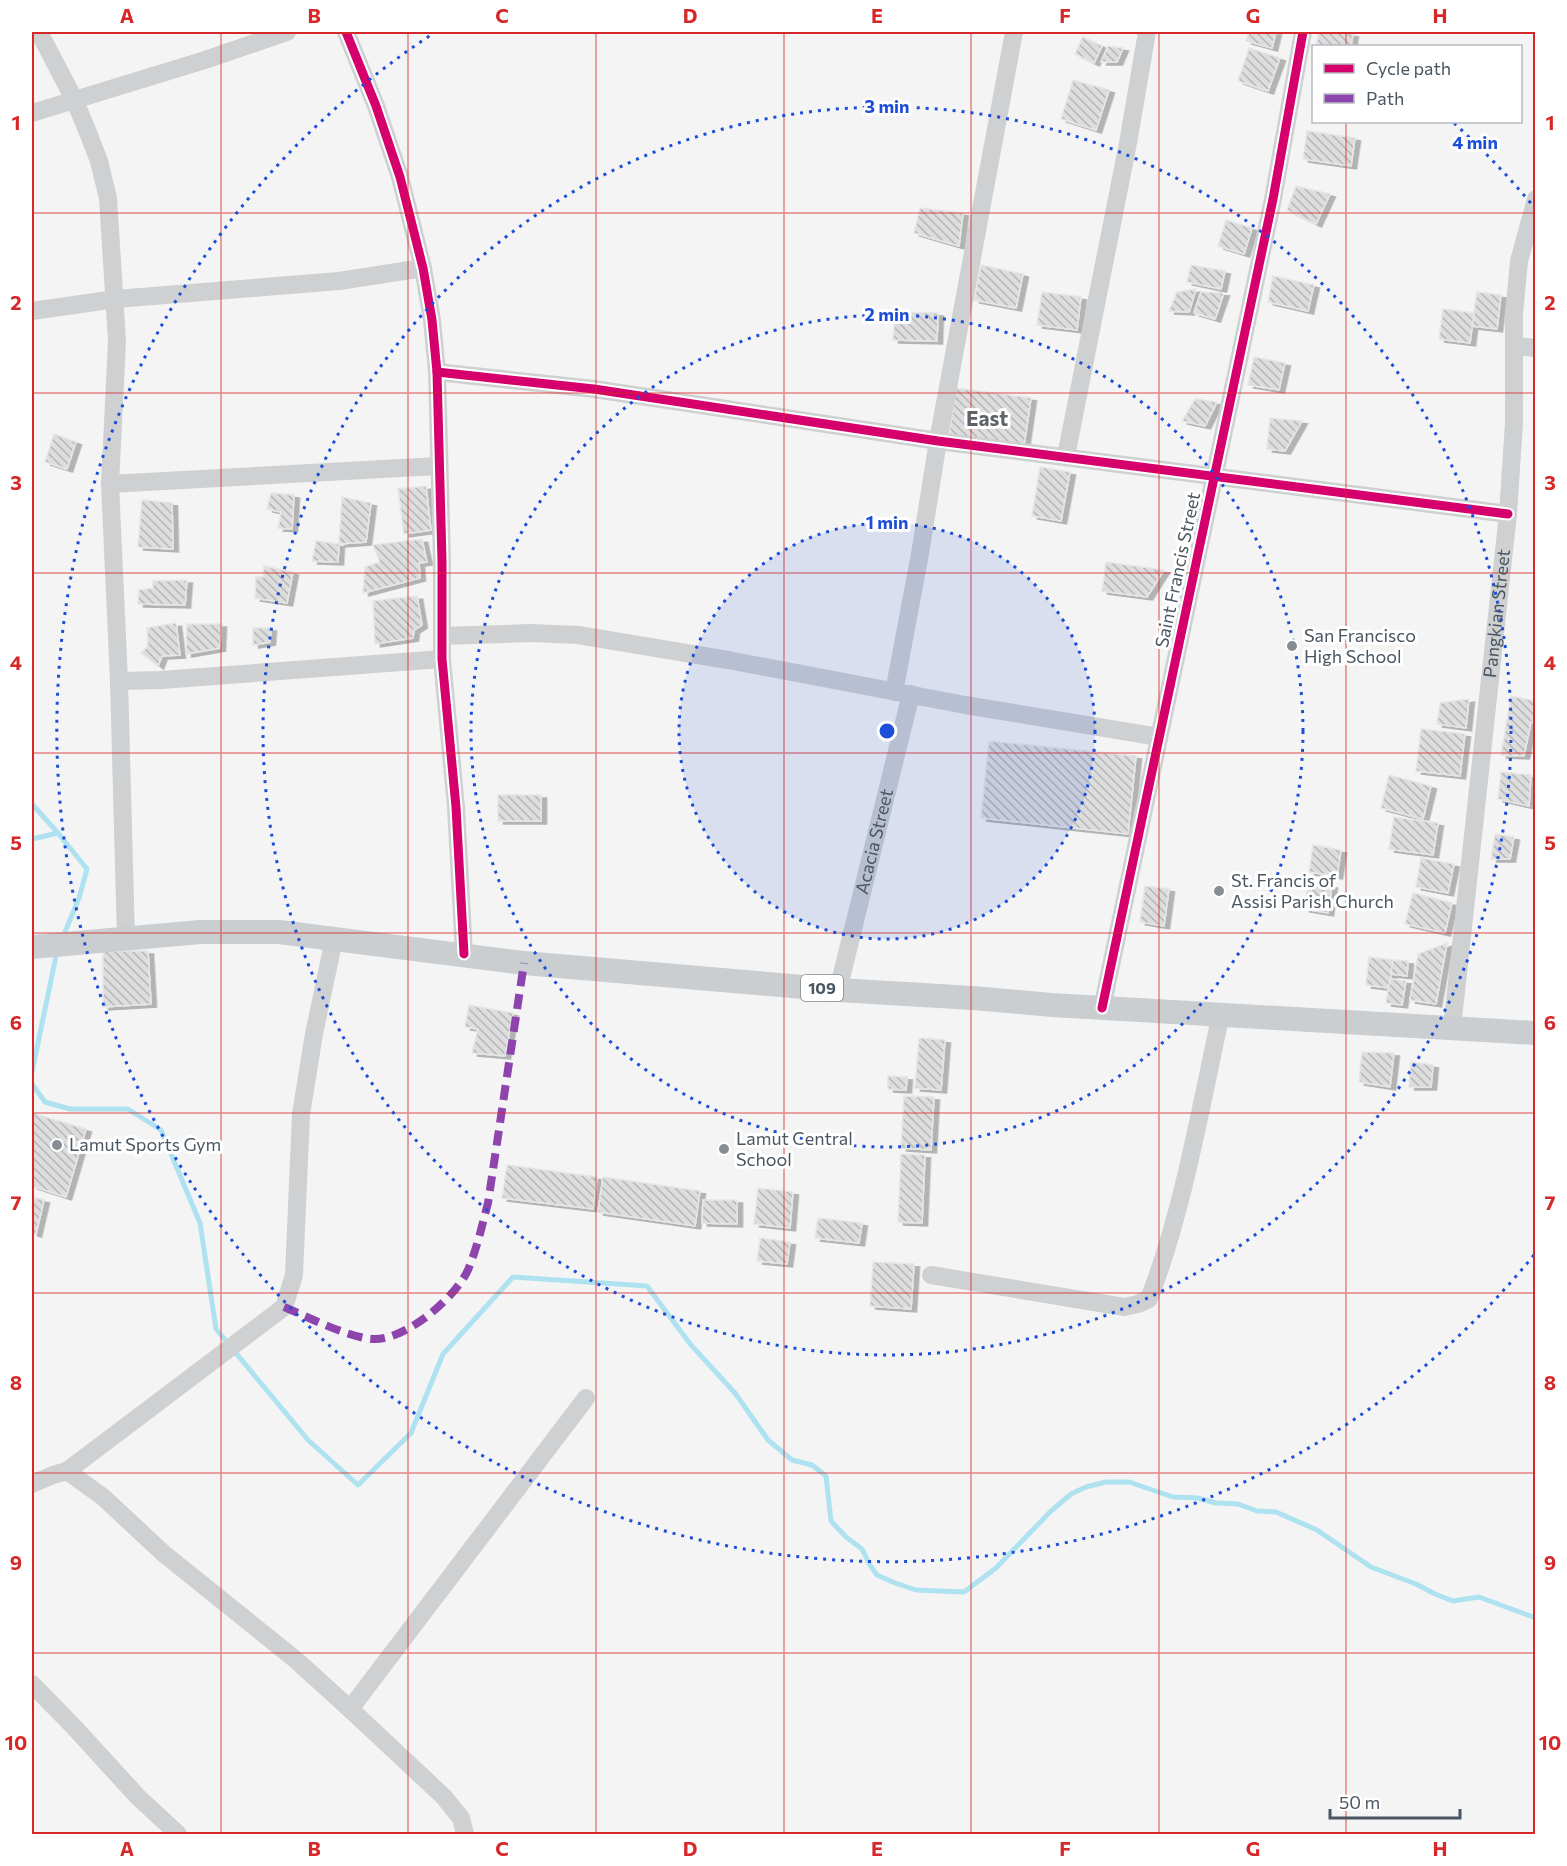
<svg xmlns="http://www.w3.org/2000/svg" width="1567" height="1866" font-family="Commissioner,sans-serif">
<defs>
<pattern id="building-back-hatch" width="6" height="6" patternUnits="userSpaceOnUse" patternTransform="scale(1.5)"><rect width="6" height="6" fill="#ddddde"/><path d="M-1 5l2 2M0 0l6 6M5-1l2 2" fill="none" stroke="#b5b6b7"/></pattern>
<filter id="shadow"><feDropShadow dx="5.5" dy="3" stdDeviation="0" flood-color="#0004"/></filter>
</defs>
<rect width="100%" height="100%" fill="#f4f4f4"/>
<g fill="none" stroke-linecap="round" stroke-linejoin="round">
<!-- stream -->
<g stroke="#aee2f0" stroke-width="5">
<polyline points="32,804 58,833"/>
<polyline points="32,839 58,833 87,869 79,898 63,937"/>
<polyline points="32,1072 57,951"/>
<polyline points="32,1084 45,1102 70,1109 128,1109 161,1130 200,1223 216,1329 308,1440 358,1485 411,1433 443,1354 513,1277 647,1286 691,1345 735,1393 768,1440 792,1460 812,1465 826,1476 831,1521 846,1537 862,1549 870,1565 877,1575 895,1583 916,1590 964,1592 996,1568 1051,1511 1071,1494 1086,1487 1106,1482 1129,1482 1173,1497 1197,1498 1216,1503 1238,1504 1257,1511 1276,1512 1317,1530 1371,1567 1416,1584 1435,1594 1453,1601 1479,1597 1536,1618"/>
</g>
</g>
<!-- building -->
<g fill="url(#building-back-hatch)" stroke="#e5e6e7" stroke-width="1.5" filter="url(#shadow)">
<polygon points="1249,32 1276,32 1272,48 1246,41"/>
<polygon points="1319,32 1337,32 1353,34 1351,46 1316,46"/>
<polygon points="1083,37 1102,46 1094,63 1075,54"/>
<polygon points="1108,46 1123,48 1117,62 1101,62"/>
<polygon points="1249,48 1280,58 1268,91 1238,81"/>
<polygon points="1073,80 1109,90 1096,130 1061,119"/>
<polygon points="1307,131 1355,138 1351,166 1303,159"/>
<polygon points="1296,186 1330,194 1316,224 1287,210"/>
<polygon points="920,208 963,213 959,246 914,233"/>
<polygon points="1226,220 1252,228 1244,254 1218,246"/>
<polygon points="981,265 1023,274 1016,308 974,300"/>
<polygon points="1191,265 1225,271 1221,289 1187,282"/>
<polygon points="1273,276 1314,285 1308,311 1268,302"/>
<polygon points="1196,289 1189,312 1169,311 1177,292"/>
<polygon points="1042,292 1081,297 1077,330 1037,325"/>
<polygon points="1201,292 1224,293 1215,319 1194,313"/>
<polygon points="1477,292 1501,295 1497,329 1472,326"/>
<polygon points="1443,309 1474,313 1470,343 1439,339"/>
<polygon points="895,312 938,313 937,341 893,340"/>
<polygon points="1254,357 1285,363 1279,390 1248,385"/>
<polygon points="956,388 1031,398 1024,446 949,435"/>
<polygon points="1195,399 1217,402 1205,426 1182,421"/>
<polygon points="1270,418 1302,421 1285,451 1267,449"/>
<polygon points="54,434 76,442 67,469 45,462"/>
<polygon points="1040,467 1070,472 1061,521 1032,516"/>
<polygon points="426,486 431,530 404,534 398,489"/>
<polygon points="271,493 294,495 292,529 278,528 281,512 267,509"/>
<polygon points="342,497 371,503 366,542 339,544"/>
<polygon points="142,500 172,503 173,549 138,547"/>
<polygon points="422,539 427,562 419,563 420,578 363,593 365,567 380,562 373,545"/>
<polygon points="316,541 339,544 338,562 312,561"/>
<polygon points="1106,562 1164,570 1147,597 1102,591"/>
<polygon points="264,566 293,572 287,603 255,598 256,577 263,577"/>
<polygon points="187,580 185,605 138,604 139,590 153,588 153,581"/>
<polygon points="417,596 422,625 414,630 413,638 375,644 373,601"/>
<polygon points="176,623 180,655 162,656 158,666 141,653 148,646 147,628"/>
<polygon points="187,624 221,624 220,648 186,654"/>
<polygon points="253,628 271,628 270,642 253,645"/>
<polygon points="1511,696 1536,701 1536,723 1531,722 1524,756 1501,755"/>
<polygon points="1469,699 1466,728 1437,724 1440,703"/>
<polygon points="1421,729 1465,734 1460,776 1416,771"/>
<polygon points="989,741 1136,756 1128,834 981,818"/>
<polygon points="1501,772 1531,775 1529,806 1498,799"/>
<polygon points="1389,775 1431,786 1423,819 1381,808"/>
<rect x="498" y="795" width="43" height="26"/>
<polygon points="1394,817 1438,823 1433,855 1389,849"/>
<polygon points="1495,834 1514,837 1510,859 1491,859"/>
<polygon points="1313,845 1341,850 1337,876 1309,872"/>
<polygon points="1421,858 1454,864 1448,893 1416,887"/>
<polygon points="1309,881 1332,885 1328,913 1304,909"/>
<polygon points="1145,886 1169,889 1164,926 1140,922"/>
<polygon points="1413,893 1452,903 1445,933 1405,924"/>
<polygon points="1447,943 1436,1004 1410,1000 1418,954"/>
<polygon points="103,951 148,951 151,1004 103,1007"/>
<polygon points="1369,957 1393,960 1389,988 1366,985"/>
<polygon points="1393,960 1408,961 1407,976 1391,974"/>
<polygon points="1390,979 1406,981 1402,1005 1386,1003"/>
<polygon points="469,1005 513,1013 505,1056 472,1053 478,1029 465,1027"/>
<polygon points="919,1038 945,1040 941,1090 915,1088"/>
<polygon points="1362,1052 1394,1053 1390,1087 1359,1082"/>
<polygon points="1411,1062 1433,1065 1431,1087 1409,1087"/>
<polygon points="888,1076 907,1077 906,1090 888,1089"/>
<polygon points="904,1096 934,1097 931,1150 901,1148"/>
<polygon points="32,1113 86,1129 66,1197 32,1186"/>
<polygon points="901,1154 925,1155 922,1223 898,1222"/>
<polygon points="507,1165 597,1177 593,1209 502,1198"/>
<polygon points="603,1177 700,1191 695,1226 598,1212"/>
<polygon points="758,1188 793,1192 790,1228 754,1224"/>
<polygon points="32,1197 44,1200 36,1234 32,1233"/>
<polygon points="703,1200 737,1200 737,1224 702,1223"/>
<polygon points="818,1218 862,1223 859,1243 815,1238"/>
<polygon points="760,1238 790,1242 787,1264 757,1261"/>
<polygon points="873,1262 914,1264 911,1309 870,1306"/>
</g>
<g fill="none" stroke-linecap="round" stroke-linejoin="round">
<!-- minor -->
<g stroke="#ced0d2" stroke-width="18">
<polyline points="39,32 75,101 89,135 99,161 108,198 117,341 110,484 119,681 126,939"/>
<polyline points="346,32 376,106 400,177 423,268 432,320 437,372 442,561 442,659 456,807 464,954"/>
<polyline points="32,113 205,60 287,32"/>
<polyline points="32,311 116,299 339,281 423,268"/>
<polyline points="1514,346 1536,348"/>
<polyline points="437,372 594,389 938,441 1508,514"/>
<polyline points="1066,456 1128,143 1147,32"/>
<polyline points="110,484 438,466"/>
<polyline points="442,636 531,633 578,635 728,660 965,705 1159,737"/>
<polyline points="119,681 161,680 442,659"/>
<polyline points="894,692 920,554 938,441 1014,32"/>
<path id="s1" d="M838,990L911,694"/>
<polyline points="1102,1008 1273,199 1303,32"/>
<path id="s2" d="M1452,1028L1508,514L1514,423V314L1519,261L1536,199"/>
<path d="M931,1275L1124,1307L1138,1304L1149,1299C1184,1208 1200,1109 1221,1014"/>
<polyline points="67,1471 284,1307 294,1275 301,1114 314,1034 334,939"/>
<polyline points="32,1484 53,1475 67,1471 103,1497 163,1553 296,1660 350,1709 444,1797 461,1818 465,1834"/>
<polyline points="32,1684 74,1727 138,1797 178,1834"/>
<polyline points="350,1709 586,1398"/>
</g>
<!-- major -->
<polyline stroke="#caced1" stroke-width="24" points="32,947 200,932 279,932 524,963 838,990 973,998 1052,1005 1536,1033"/>
<!-- quiet -->
<path stroke="#8e44ad" stroke-width="8" stroke-dasharray="15 8" stroke-linecap="butt" d="M284,1307C308,1317 351,1339 375,1339C407,1339 455,1298 468,1270C477,1248 482,1226 488,1203L524,963"/>
<!-- cycleway casing -->
<g stroke="#fff" stroke-width="13">
<g id="cycleway">
<polyline points="346,32 376,106 400,177 423,268 432,320 437,372 442,561 442,659 456,807 464,954"/>
<polyline points="437,372 594,389 938,441 1508,514"/>
<polyline points="1102,1008 1273,199 1303,32"/>
</g>
</g>
<!-- cycleway -->
<use href="#cycleway" stroke="#d6006c" stroke-width="9"/>
</g>
<!-- grid -->
<path fill="none" stroke="#d62828" stroke-width="1.5" stroke-opacity="0.55" d="M221,32V1834M408,32V1834M596,32V1834M784,32V1834M971,32V1834M1159,32V1834M1346,32V46M1346,122V1834M32,213H1536M32,393H1536M32,573H1536M32,753H1536M32,933H1536M32,1113H1536M32,1293H1536M32,1473H1536M32,1653H1536"/>
<!-- distance rings -->
<circle cx="887" cy="731" r="208" fill="#1d4ed8" fill-opacity=".12"/>
<g fill="none" stroke="#1d4ed8" stroke-width="3" stroke-dasharray="3 6">
<circle cx="887" cy="731" r="208"/>
<circle cx="887" cy="731" r="416"/>
<circle cx="887" cy="731" r="624"/>
<path d="M1534 1255A832 832 0 1 1 434 33M1454 123A832 832 0 0 1 1534 207"/>
</g>
<!-- markers -->
<g fill="#868d94" stroke="#fff" stroke-width="2">
<circle cx="1292" cy="646" r="6"/>
<circle cx="1219" cy="891" r="6"/>
<circle cx="57" cy="1145" r="6"/>
<circle cx="724" cy="1149" r="6"/>
</g>
<g text-anchor="middle" stroke-width="6" stroke-linejoin="round" paint-order="stroke">
<!-- shield labels -->
<rect fill="#fff" stroke="#808990" stroke-width="1.5" x="801" y="975" width="42" height="26" rx="4.5"/>
<g font-size="16" font-weight="bold" fill="#4a5661">
<text x="822" y="994">109</text>
</g>
<!-- street labels -->
<g font-size="18" fill="#4a5661" stroke="#fff">
<text transform="translate(1178 570) rotate(-78)" y="6">Saint Francis Street</text>
<text dy="6" stroke="none"><textPath href="#s2" startOffset="417">Pangkian Street</textPath></text>
<text dy="6" stroke="none"><textPath href="#s1" startOffset="153">Acacia Street</textPath></text>
</g>
<!-- poi labels -->
<g font-size="18" fill="#4a5661" stroke="#fff" text-anchor="start">
<text x="1304" y="642">San Francisco<tspan x="1304" dy="21">High School</tspan></text>
<text x="1231" y="887">St. Francis of<tspan x="1231" dy="21">Assisi Parish Church</tspan></text>
<text x="736" y="1145">Lamut Central<tspan x="736" dy="21">School</tspan></text>
<text x="69" y="1151">Lamut Sports Gym</text>
</g>
<!-- quarter labels -->
<g font-size="21" font-weight="bold" fill="#5f6368" stroke="#fff">
<text x="987" y="426">East</text>
</g>
</g>
<circle cx="887" cy="731" r="9" fill="#1d4ed8" stroke="#fff" stroke-width="3"/>
<g font-size="18" text-anchor="middle" font-weight="bold" fill="#1d4ed8" stroke="#fff" stroke-width="6" stroke-linejoin="round" paint-order="stroke">
<text x="887" y="113">3 min</text>
<text x="1475" y="149">4 min</text>
<text x="887" y="321">2 min</text>
<text x="887" y="529">1 min</text>
</g>
<!-- border -->
<rect width="1567" height="1866" fill="none" stroke="#ffffff" stroke-width="66"/>
<!-- legend -->
<rect x="1312" y="45" width="210" height="78" fill="#ffffff" stroke="#b7bbc0" stroke-width="1.5"/>
<rect x="1324" y="64" width="30" height="9" fill="#d6006c" stroke="#b7bbc0" stroke-width="1.5"/>
<text x="1366" y="75" font-size="18" fill="#4a5661">Cycle path</text>
<rect x="1324" y="94" width="30" height="9" fill="#8e44ad" stroke="#b7bbc0" stroke-width="1.5"/>
<text x="1366" y="105" font-size="18" fill="#4a5661">Path</text>
<!-- scale -->
<path d="M1330 1809v9h130v-9" fill="none" stroke="#4a5661" stroke-width="3"/>
<text x="1339" y="1809" font-size="18" fill="#4a5661" stroke="#ffffff" stroke-width="4.5" paint-order="stroke">50 m</text>
<rect x="33" y="33" width="1501" height="1800" fill="none" stroke="#d62828" stroke-width="2"/>
<g font-size="20" text-anchor="middle" font-weight="bold" fill="#d62828">
<text x="127" y="23">A</text>
<text x="314" y="23">B</text>
<text x="502" y="23">C</text>
<text x="690" y="23">D</text>
<text x="877" y="23">E</text>
<text x="1065" y="23">F</text>
<text x="1253" y="23">G</text>
<text x="1440" y="23">H</text>
<text x="16" y="130">1</text>
<text x="1550" y="130">1</text>
<text x="16" y="310">2</text>
<text x="1550" y="310">2</text>
<text x="16" y="490">3</text>
<text x="1550" y="490">3</text>
<text x="16" y="670">4</text>
<text x="1550" y="670">4</text>
<text x="16" y="850">5</text>
<text x="1550" y="850">5</text>
<text x="16" y="1030">6</text>
<text x="1550" y="1030">6</text>
<text x="16" y="1210">7</text>
<text x="1550" y="1210">7</text>
<text x="16" y="1390">8</text>
<text x="1550" y="1390">8</text>
<text x="16" y="1570">9</text>
<text x="1550" y="1570">9</text>
<text x="16" y="1750">10</text>
<text x="1550" y="1750">10</text>
<text x="127" y="1856">A</text>
<text x="314" y="1856">B</text>
<text x="502" y="1856">C</text>
<text x="690" y="1856">D</text>
<text x="877" y="1856">E</text>
<text x="1065" y="1856">F</text>
<text x="1253" y="1856">G</text>
<text x="1440" y="1856">H</text>
</g>
</svg>
